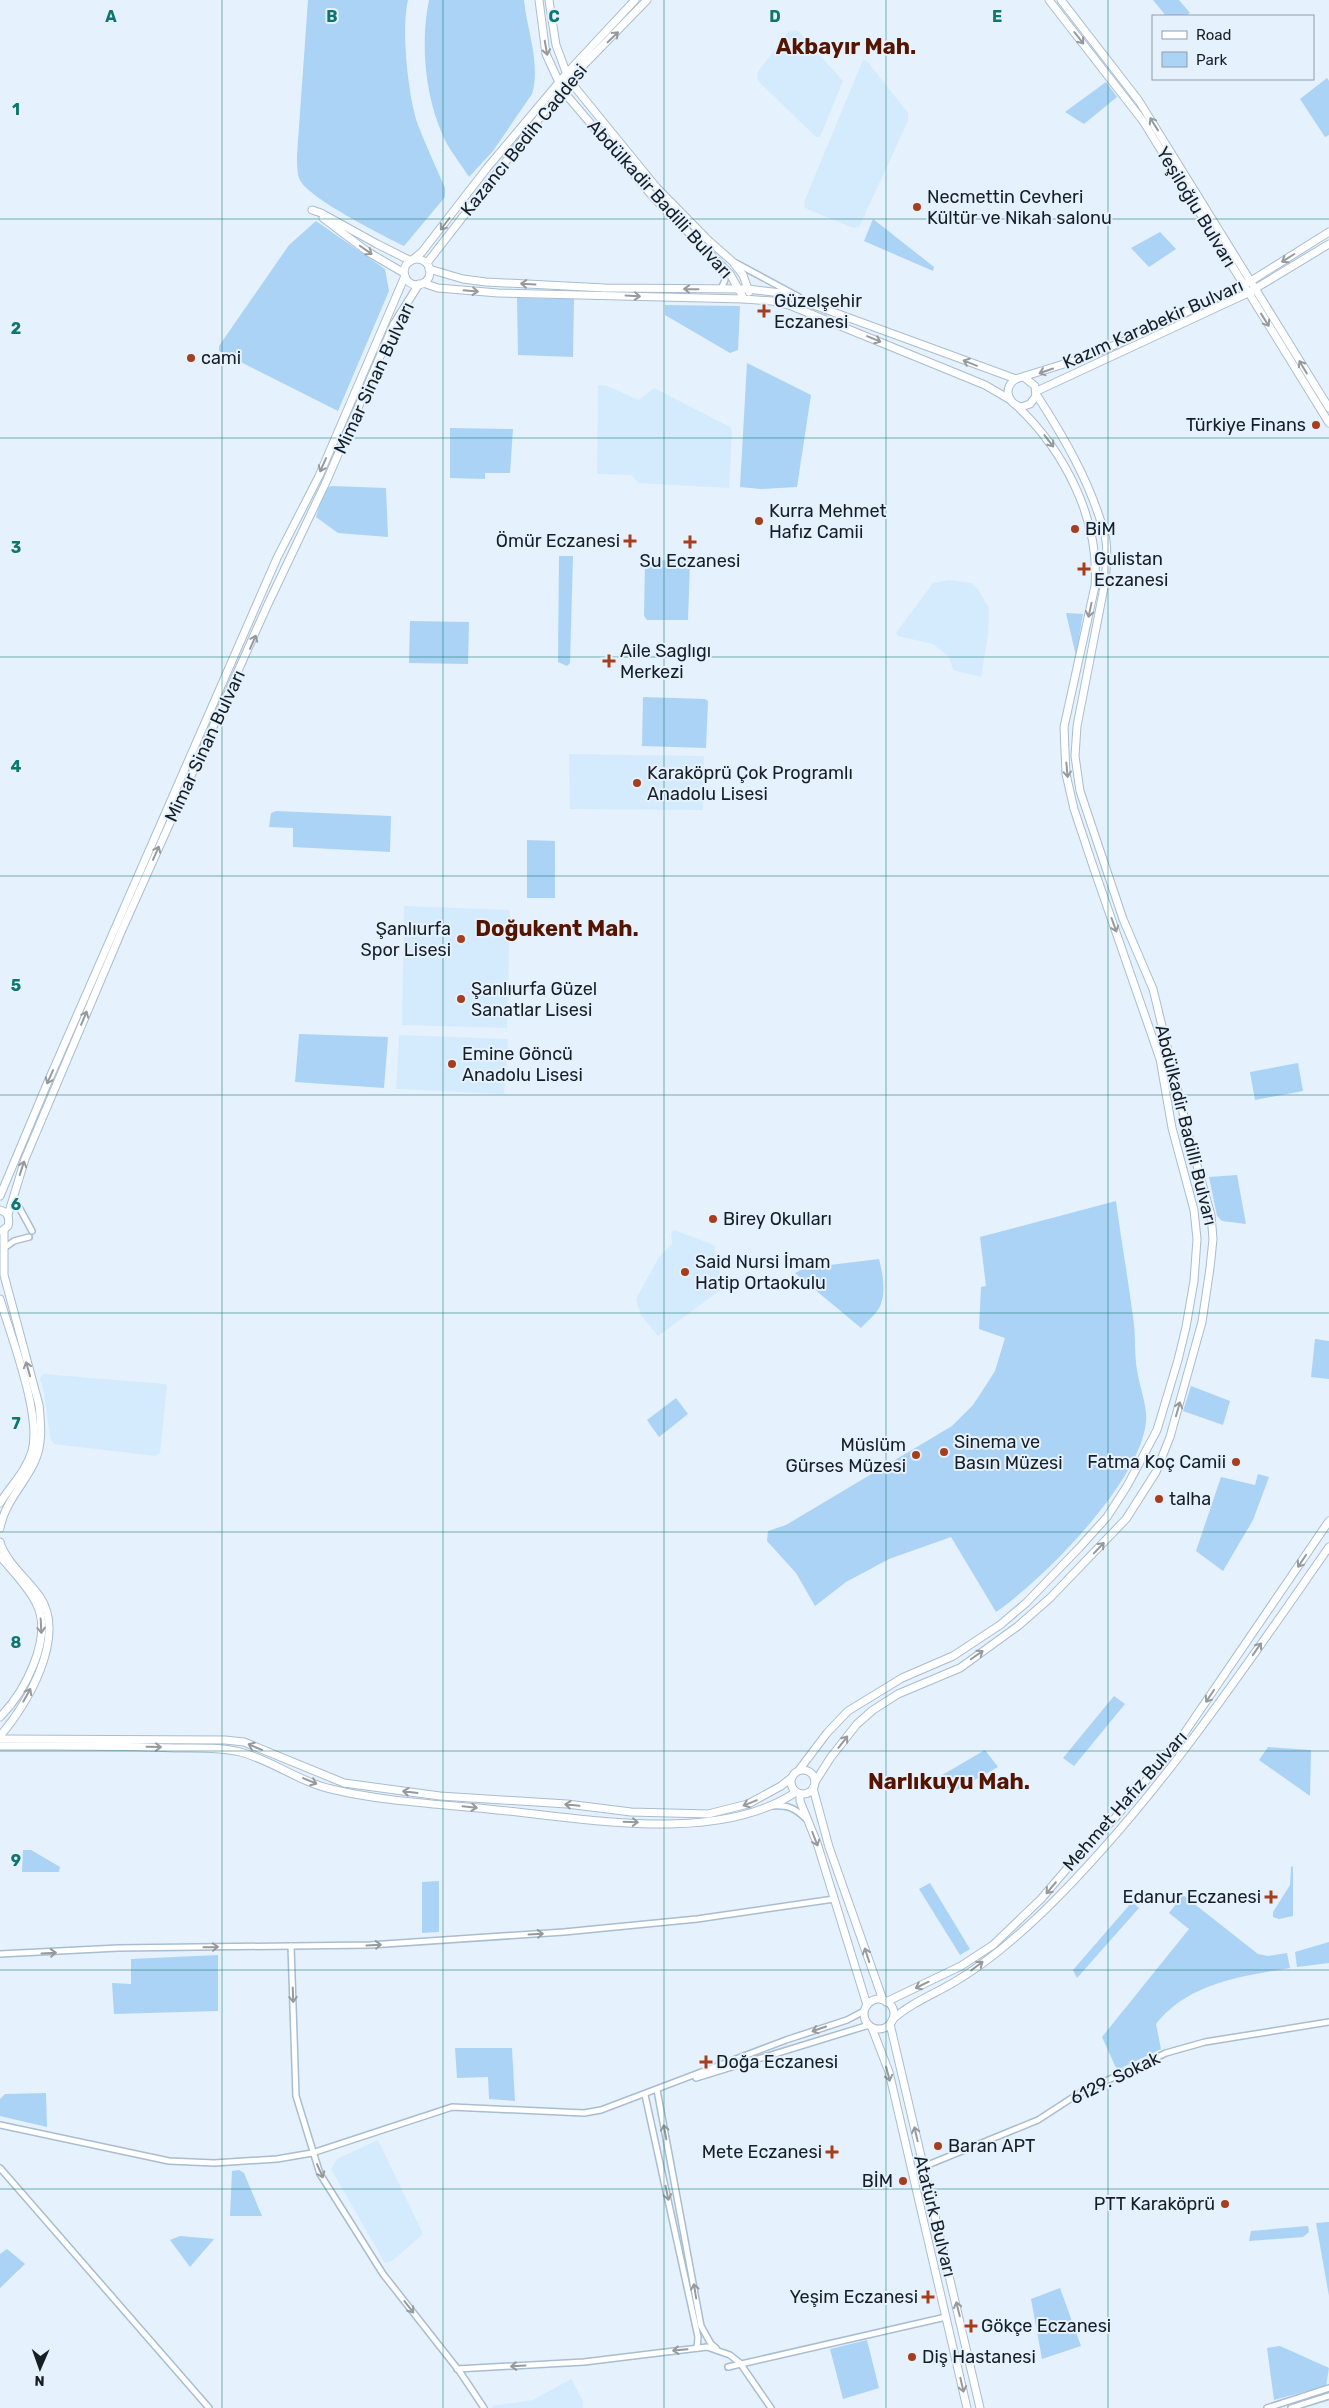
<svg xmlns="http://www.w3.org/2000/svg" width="1329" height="2408" font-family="Rubik,sans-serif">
<rect width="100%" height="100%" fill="#e5f1fd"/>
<!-- built -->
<g fill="#d4ebfe">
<polygon points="797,30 843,81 820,137 816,137 758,81 757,73 788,32"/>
<polygon points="863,60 867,61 908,113 908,121 859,227 853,228 805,208 804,202"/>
<polygon points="598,385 607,386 639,400 654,388 730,427 732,430 729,488 638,483 632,475 597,474"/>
<polygon points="949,580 971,583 978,589 989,608 988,635 981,677 953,670 949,657 933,644 898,636 896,633 933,583"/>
<polygon points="569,754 704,756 703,810 570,809"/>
<polygon points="404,906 510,910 507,1028 402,1025"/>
<polygon points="399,1035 508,1039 504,1094 396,1089"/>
<polygon points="674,1230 714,1245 723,1288 658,1336 641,1315 636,1299 659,1257 672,1244 671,1234"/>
<polygon points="43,1374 165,1384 167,1386 160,1453 155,1456 54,1444 50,1437 44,1392 40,1378"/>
<polygon points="378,2140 423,2234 392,2261 385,2263 331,2169 337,2159"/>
<polygon points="571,2379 583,2401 583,2408 493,2408 492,2406 533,2400"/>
</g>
<!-- green -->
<g fill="#abd3f6">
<path d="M308,0H408C401,29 408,97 418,125C426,146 436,167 445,188V197L404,246C384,236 305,197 299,178C297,172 297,162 297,155Z"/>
<path d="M429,0H524C527,30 541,65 532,94L493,151L469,177C461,164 450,151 444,138C425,97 420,44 429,0Z"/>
<polygon points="1153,0 1179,0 1190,13 1185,16 1166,16"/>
<polygon points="1327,78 1329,81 1329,135 1325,137 1300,99"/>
<polygon points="1106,82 1117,97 1084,124 1065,112"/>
<polygon points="873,219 934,267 933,271 864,241"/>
<polygon points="316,221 385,269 389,291 338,411 219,351 219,346 289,245"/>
<polygon points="1160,232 1176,249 1149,267 1131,248"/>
<polygon points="517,298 574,299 573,357 518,355"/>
<polygon points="665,305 740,306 738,350 730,353 665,315"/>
<polygon points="747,363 811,395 797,487 761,489 740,487"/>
<polygon points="450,428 513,429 510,473 485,473 485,479 450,478"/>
<polygon points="331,486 386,488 388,537 338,533 316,517 324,490"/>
<polygon points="559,556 573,556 570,663 567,666 558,662"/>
<polygon points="649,560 690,561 688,620 647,620 644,616 645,562"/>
<polygon points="1066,613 1083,614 1076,656"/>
<polygon points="410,621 469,622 468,664 409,663"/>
<polygon points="643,697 705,699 708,701 706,748 642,746"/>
<polygon points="276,811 391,816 390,852 293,847 293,828 269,827 271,813"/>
<polygon points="527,840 555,841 555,898 527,898"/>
<polygon points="299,1034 388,1037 384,1088 295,1082"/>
<polygon points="1298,1063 1303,1091 1255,1100 1250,1072"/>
<polygon points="1237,1175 1246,1224 1222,1221 1217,1216 1209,1177"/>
<path d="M1116,1201C1121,1240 1128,1278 1133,1317C1136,1335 1134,1352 1137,1370C1139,1385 1148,1408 1146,1422C1140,1482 1044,1579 996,1612L951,1537L889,1559L846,1582L815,1606L796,1573L767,1541L768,1531L786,1525L952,1426L973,1405L988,1382L995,1371L1005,1338L979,1329L981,1287L986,1286L980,1237Z"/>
<path d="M879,1259C883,1274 887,1296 878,1310C873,1317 866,1322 861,1328L795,1273L805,1268Z"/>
<polygon points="1315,1339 1329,1341 1329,1379 1311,1377"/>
<polygon points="1191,1386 1230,1401 1223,1425 1183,1411"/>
<polygon points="676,1398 688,1414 659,1437 647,1420"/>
<polygon points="1258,1474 1269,1477 1253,1520 1223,1571 1196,1551 1221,1477 1255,1485"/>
<polygon points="1114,1696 1125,1704 1074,1766 1063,1758"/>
<polygon points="1268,1747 1311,1750 1310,1796 1259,1760"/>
<polygon points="985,1750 998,1767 955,1791 932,1781"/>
<polygon points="23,1850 31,1850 60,1867 59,1872 22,1872"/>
<polygon points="1293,1866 1293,1916 1279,1919 1273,1917 1273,1912 1290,1885 1291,1867"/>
<polygon points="439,1881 439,1932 422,1933 422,1882"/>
<polygon points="930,1883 970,1949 960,1955 919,1889"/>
<path d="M1183,1895L1258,1954L1268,1956L1287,1953L1290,1968C1242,1976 1188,1983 1156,2024L1161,2049L1117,2070L1102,2037L1189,1929L1169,1913Z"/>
<polygon points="1132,1902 1139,1908 1077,1978 1073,1970"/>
<polygon points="1329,1942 1329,1963 1297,1967 1295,1952"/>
<polygon points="218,1955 218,2011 114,2014 112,1983 131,1984 131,1959"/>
<polygon points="455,2048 512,2048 515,2101 489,2099 488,2077 457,2078"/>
<polygon points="46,2093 47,2127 0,2116 0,2099 5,2094"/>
<polygon points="239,2170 244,2173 262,2216 230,2216 232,2171"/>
<polygon points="1329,2222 1329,2296 1316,2223"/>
<polygon points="1308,2226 1309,2232 1303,2237 1249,2241 1251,2231"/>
<polygon points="180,2236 214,2239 190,2267 170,2240"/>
<polygon points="7,2249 25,2264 0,2288 0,2254"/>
<polygon points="1060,2288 1081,2346 1042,2359 1031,2299"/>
<polygon points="867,2340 879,2388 843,2399 830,2349"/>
<polygon points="1280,2346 1329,2368 1326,2386 1274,2400 1267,2348"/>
</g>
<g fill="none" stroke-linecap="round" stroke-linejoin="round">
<!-- minor casing -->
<g stroke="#a9bdd0" stroke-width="8">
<g id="minor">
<polyline points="734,262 799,297"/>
<polyline points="721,289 725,280 724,269"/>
<polyline points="14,1198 32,1231"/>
<polyline points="4,1248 14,1241 29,1237"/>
<path d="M772,1806C788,1805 795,1808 806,1819"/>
<polyline points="291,1946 296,2096 320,2174 383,2274 460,2372 484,2408"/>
<polyline points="0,1954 118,1948 370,1945 564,1932 697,1919 834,1899"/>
<polyline points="696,2078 869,2025"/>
<polyline points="657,2090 701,2326 711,2344 716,2348"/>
<polyline points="645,2095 698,2337 697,2348"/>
<polyline points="0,2125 169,2161 214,2163 277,2159 312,2153 452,2107 584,2113 601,2110 786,2040 847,2020 864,2011"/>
<polyline points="0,2168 209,2408"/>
<polyline points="913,2171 1038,2120 1078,2094 1166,2053 1205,2042 1329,2022"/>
<polyline points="728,2367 946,2317"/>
<polyline points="457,2369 584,2362 707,2347 730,2355 740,2363 771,2408"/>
<polyline points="1267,2408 1329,2388"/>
<polyline points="1291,2408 1329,2396"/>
</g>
</g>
<!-- major casing -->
<g stroke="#a9bdd0" stroke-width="9">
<g id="major">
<polyline points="539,0 546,54 563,91 654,198 730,274 744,299 772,301 789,305 985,385 1009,399"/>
<polyline points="549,0 556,45 569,80 657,188 707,239 733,262 743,275 749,292"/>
<polyline points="1049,0 1143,121 1329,423"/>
<polyline points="1061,0 1139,101 1329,408"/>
<polyline points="312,210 321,213 377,244 411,261 422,252 487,168 566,74 635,0"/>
<polyline points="323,218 368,252 404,273"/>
<circle cx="417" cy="272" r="13"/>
<polyline points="427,263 569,80 647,0"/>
<polyline points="429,269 463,279 486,282 605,288 748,289 781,293 1016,379"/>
<polyline points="423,283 438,288 498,293 744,299"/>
<path d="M1025,378L1035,386L1036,396L1030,404L1021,407C1007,403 1003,387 1016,379L1083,358L1132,338L1251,281L1329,232"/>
<polyline points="1037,391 1248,293 1329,244"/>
<polyline points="0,1196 47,1084 277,558 319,476 405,276"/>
<path d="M0,1210C8,1212 10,1218 8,1226L2,1231"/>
<polyline points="8,1215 25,1159 122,930 268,604 327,480 394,324 419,284"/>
<path d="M0,1299C11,1337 42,1415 32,1451C26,1472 10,1486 0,1503"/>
<path d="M0,1528C5,1502 23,1486 34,1463C43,1445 41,1424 39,1405L4,1275V1230"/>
<path d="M0,1542C6,1563 28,1579 40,1597C67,1637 27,1705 0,1736"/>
<path d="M0,1556C12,1571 29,1587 37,1605C53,1639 24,1693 0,1717"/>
<polyline points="0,1739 225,1740 244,1742 344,1783 440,1796 567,1804 631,1812 708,1814 748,1804 781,1786 791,1778"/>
<path d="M0,1746C58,1746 117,1745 175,1748C196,1748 220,1747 240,1752C272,1760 299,1782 331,1789C385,1802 441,1804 497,1810C586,1818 717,1845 796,1792"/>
<circle cx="803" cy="1782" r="12"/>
<path d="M799,1770L827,1733L848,1711L902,1678L953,1656L1000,1625L1026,1603L1079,1548L1107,1517L1127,1486L1157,1430L1178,1360L1186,1327L1194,1281L1197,1239L1194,1210L1172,1128L1160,1059L1093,866L1074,809L1066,774L1064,727L1095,586C1100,519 1064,450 1016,405"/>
<path d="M815,1782L831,1757L857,1724L873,1710L898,1694L960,1668L1018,1626L1050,1598L1126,1519L1156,1472L1170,1437L1202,1322L1210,1268L1213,1239L1211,1215L1190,1141L1153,989L1123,919L1080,791L1075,756L1077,726L1105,582C1106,567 1109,548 1104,532C1090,482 1064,437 1036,394"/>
<polyline points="813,1788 829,1847 883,2000"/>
<polyline points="800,1794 800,1801 817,1843 867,2005"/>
<circle cx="879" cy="2014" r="15"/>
<polyline points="886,2002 961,1966 993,1945 1041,1899 1082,1851 1115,1818 1179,1741 1329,1521"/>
<path d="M892,2020C910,2003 935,1994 956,1981C988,1962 1018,1936 1045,1910C1155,1802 1241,1673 1329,1547"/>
<polyline points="890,2024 980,2408"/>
<polyline points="872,2028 889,2072 967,2408"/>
</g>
</g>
<!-- minor -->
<use href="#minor" stroke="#fff" stroke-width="5"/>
<!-- major -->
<use href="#major" stroke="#fff" stroke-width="7"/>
</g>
<!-- one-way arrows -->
<defs><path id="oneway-shaft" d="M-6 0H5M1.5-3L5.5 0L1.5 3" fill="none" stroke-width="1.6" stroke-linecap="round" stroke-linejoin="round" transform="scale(1.25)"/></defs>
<g stroke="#979a9d">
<use href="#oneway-shaft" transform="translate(613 37) rotate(-44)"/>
<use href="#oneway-shaft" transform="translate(1079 38) rotate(52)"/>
<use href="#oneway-shaft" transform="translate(546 48) rotate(80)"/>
<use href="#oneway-shaft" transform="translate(1154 124) rotate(-122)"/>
<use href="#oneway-shaft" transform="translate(445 224) rotate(127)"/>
<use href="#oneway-shaft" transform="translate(366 250) rotate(35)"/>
<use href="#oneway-shaft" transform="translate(1288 258) rotate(148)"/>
<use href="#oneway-shaft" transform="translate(528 284) rotate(-177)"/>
<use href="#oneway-shaft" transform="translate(691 289) rotate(-179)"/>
<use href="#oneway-shaft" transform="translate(471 291) rotate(5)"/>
<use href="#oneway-shaft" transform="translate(633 296) rotate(3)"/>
<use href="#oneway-shaft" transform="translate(1265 320) rotate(58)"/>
<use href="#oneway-shaft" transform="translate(874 339) rotate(23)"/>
<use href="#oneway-shaft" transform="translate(970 363) rotate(-158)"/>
<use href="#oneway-shaft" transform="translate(1303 367) rotate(-121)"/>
<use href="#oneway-shaft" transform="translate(1046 371) rotate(161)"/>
<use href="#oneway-shaft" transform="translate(1049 441) rotate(52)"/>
<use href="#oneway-shaft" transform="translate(323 465) rotate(114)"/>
<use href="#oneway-shaft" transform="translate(1090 610) rotate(102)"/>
<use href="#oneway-shaft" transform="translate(253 642) rotate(-66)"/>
<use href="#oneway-shaft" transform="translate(1067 770) rotate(85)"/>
<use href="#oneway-shaft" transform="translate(156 853) rotate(-66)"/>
<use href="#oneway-shaft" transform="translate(1114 925) rotate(70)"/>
<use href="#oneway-shaft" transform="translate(84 1018) rotate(-67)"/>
<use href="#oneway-shaft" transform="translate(50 1077) rotate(114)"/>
<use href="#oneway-shaft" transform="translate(22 1168) rotate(-72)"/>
<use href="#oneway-shaft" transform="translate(28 1369) rotate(-106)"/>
<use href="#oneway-shaft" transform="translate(1178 1409) rotate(-74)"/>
<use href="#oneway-shaft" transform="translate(1099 1548) rotate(-46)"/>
<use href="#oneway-shaft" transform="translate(1302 1561) rotate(124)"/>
<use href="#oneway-shaft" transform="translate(41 1626) rotate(87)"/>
<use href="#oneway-shaft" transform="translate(1257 1649) rotate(-55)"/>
<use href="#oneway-shaft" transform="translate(977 1655) rotate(-35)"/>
<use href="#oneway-shaft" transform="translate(27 1695) rotate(-61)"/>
<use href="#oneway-shaft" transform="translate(1210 1696) rotate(124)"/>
<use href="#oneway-shaft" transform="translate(843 1742) rotate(-52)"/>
<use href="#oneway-shaft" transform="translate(154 1747) rotate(1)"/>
<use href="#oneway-shaft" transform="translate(255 1747) rotate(-157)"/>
<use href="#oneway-shaft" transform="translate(310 1781) rotate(23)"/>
<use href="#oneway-shaft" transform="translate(410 1792) rotate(-173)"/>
<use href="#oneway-shaft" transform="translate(750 1803) rotate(158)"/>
<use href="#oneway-shaft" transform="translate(572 1805) rotate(-174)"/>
<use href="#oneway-shaft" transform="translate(470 1807) rotate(6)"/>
<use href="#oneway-shaft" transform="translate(631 1822) rotate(2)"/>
<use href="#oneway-shaft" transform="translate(815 1839) rotate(69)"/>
<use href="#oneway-shaft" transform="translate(1051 1888) rotate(130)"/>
<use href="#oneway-shaft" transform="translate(536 1934) rotate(-3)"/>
<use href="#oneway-shaft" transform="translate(374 1945) rotate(-3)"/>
<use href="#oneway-shaft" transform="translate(211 1947) rotate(-1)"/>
<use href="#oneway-shaft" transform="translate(49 1953) rotate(-3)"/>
<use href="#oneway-shaft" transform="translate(867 1955) rotate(-108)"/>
<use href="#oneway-shaft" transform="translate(977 1966) rotate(-37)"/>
<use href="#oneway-shaft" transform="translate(922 1985) rotate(154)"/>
<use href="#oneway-shaft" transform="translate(293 1995) rotate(88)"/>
<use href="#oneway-shaft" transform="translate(819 2029) rotate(161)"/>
<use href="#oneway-shaft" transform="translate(888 2074) rotate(75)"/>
<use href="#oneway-shaft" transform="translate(665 2132) rotate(-100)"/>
<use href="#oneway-shaft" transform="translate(916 2134) rotate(-103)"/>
<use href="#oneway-shaft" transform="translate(320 2171) rotate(66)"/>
<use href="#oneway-shaft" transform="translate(667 2193) rotate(78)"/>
<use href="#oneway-shaft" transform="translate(695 2291) rotate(-99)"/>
<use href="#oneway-shaft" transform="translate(409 2307) rotate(52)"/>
<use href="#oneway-shaft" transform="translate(958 2309) rotate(-104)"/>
<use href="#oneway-shaft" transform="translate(680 2350) rotate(175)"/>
<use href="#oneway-shaft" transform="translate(518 2366) rotate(177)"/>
<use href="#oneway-shaft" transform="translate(962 2385) rotate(77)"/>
</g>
<!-- grid -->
<path fill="none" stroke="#0f766e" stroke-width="1" stroke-opacity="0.55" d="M222,0V2408M443,0V2408M664,0V2408M886,0V2408M1108,0V2408M0,219H1329M0,438H1329M0,657H1329M0,876H1329M0,1095H1329M0,1313H1329M0,1532H1329M0,1751H1329M0,1970H1329M0,2189H1329"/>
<!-- markers -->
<g fill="#a63e1e" stroke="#e5f1fd" stroke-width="2">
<circle cx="917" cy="207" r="5"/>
<path d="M761.5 303.5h5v5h5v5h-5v5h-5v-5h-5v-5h5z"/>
<circle cx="191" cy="358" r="5"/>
<circle cx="1316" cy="425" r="5"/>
<circle cx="759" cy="521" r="5"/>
<circle cx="1075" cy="529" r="5"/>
<path d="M627.5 533.5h5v5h5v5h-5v5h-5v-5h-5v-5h5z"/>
<path d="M687.5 534.5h5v5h5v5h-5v5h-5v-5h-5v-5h5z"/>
<path d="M1081.5 561.5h5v5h5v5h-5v5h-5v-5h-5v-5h5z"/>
<path d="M606.5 653.5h5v5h5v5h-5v5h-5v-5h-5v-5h5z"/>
<circle cx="637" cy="783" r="5"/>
<circle cx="461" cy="939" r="5"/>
<circle cx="461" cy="999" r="5"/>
<circle cx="452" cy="1064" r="5"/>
<circle cx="713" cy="1219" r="5"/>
<circle cx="685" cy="1272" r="5"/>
<circle cx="944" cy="1452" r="5"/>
<circle cx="916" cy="1455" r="5"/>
<circle cx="1236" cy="1462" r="5"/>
<circle cx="1159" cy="1499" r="5"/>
<path d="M1268.5 1889.5h5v5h5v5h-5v5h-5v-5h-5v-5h5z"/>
<path d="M703.5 2054.5h5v5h5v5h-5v5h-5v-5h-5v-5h5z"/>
<circle cx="938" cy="2146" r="5"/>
<path d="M829.5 2144.5h5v5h5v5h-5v5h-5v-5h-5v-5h5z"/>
<circle cx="903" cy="2181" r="5"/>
<circle cx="1225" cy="2204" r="5"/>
<path d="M925.5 2289.5h5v5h5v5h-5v5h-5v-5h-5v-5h5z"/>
<path d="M968.5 2318.5h5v5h5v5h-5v5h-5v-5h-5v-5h5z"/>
<circle cx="912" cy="2357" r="5"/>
</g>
<g text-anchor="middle" stroke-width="4" stroke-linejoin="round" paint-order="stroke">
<!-- street labels -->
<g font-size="18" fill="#171f26" stroke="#e5f1fd">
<text transform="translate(524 140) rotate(-51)" y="6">Kazancı Bedih Caddesi</text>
<text transform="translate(660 199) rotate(48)" y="6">Abdülkadir Badilli Bulvarı</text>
<text transform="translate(1196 207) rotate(59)" y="6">Yeşiloğlu Bulvarı</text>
<text transform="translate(1153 324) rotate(-24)" y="6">Kazım Karabekir Bulvarı</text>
<text transform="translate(374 378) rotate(-65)" y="6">Mimar Sinan Bulvarı</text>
<text transform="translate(205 746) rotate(-65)" y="6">Mimar Sinan Bulvarı</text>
<text transform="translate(1186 1125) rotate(76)" y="6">Abdülkadir Badilli Bulvarı</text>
<text transform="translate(1125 1801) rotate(-49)" y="6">Mehmet Hafız Bulvarı</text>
<text transform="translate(1115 2078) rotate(-26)" y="6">6129. Sokak</text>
<text transform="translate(935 2216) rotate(76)" y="6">Atatürk Bulvarı</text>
</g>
<!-- poi labels -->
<g font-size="18" fill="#171f26" stroke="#e5f1fd" text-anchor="start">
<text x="927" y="203">Necmettin Cevheri<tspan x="927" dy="21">Kültür ve Nikah salonu</tspan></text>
<text x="774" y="307">Güzelşehir<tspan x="774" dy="21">Eczanesi</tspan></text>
<text x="201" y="364">cami</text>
<text x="1306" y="431" text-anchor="end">Türkiye Finans</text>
<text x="769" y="517">Kurra Mehmet<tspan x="769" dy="21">Hafız Camii</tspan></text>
<text x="1085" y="535">BiM</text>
<text x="620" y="547" text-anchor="end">Ömür Eczanesi</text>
<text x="1094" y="565">Gulistan<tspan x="1094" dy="21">Eczanesi</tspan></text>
<text x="690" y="567" text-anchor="middle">Su Eczanesi</text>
<text x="620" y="657">Aile Saglıgı<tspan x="620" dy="21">Merkezi</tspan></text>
<text x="647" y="779">Karaköprü Çok Programlı<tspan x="647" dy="21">Anadolu Lisesi</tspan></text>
<text x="451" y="935" text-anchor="end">Şanlıurfa<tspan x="451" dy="21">Spor Lisesi</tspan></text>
<text x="471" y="995">Şanlıurfa Güzel<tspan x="471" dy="21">Sanatlar Lisesi</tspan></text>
<text x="462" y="1060">Emine Göncü<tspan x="462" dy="21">Anadolu Lisesi</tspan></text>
<text x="723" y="1225">Birey Okulları</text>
<text x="695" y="1268">Said Nursi İmam<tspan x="695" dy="21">Hatip Ortaokulu</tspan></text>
<text x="954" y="1448">Sinema ve<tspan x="954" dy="21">Basın Müzesi</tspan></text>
<text x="906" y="1451" text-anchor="end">Müslüm<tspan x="906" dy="21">Gürses Müzesi</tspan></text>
<text x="1226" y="1468" text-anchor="end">Fatma Koç Camii</text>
<text x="1169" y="1505">talha</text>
<text x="1261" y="1903" text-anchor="end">Edanur Eczanesi</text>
<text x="716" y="2068">Doğa Eczanesi</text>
<text x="948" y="2152">Baran APT</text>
<text x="822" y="2158" text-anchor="end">Mete Eczanesi</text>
<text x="893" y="2187" text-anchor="end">BİM</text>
<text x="1215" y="2210" text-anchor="end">PTT Karaköprü</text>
<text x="918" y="2303" text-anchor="end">Yeşim Eczanesi</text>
<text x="981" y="2332">Gökçe Eczanesi</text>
<text x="922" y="2363">Diş Hastanesi</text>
</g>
<!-- district labels -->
<g font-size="22" font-weight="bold" fill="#551400" stroke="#e5f1fd">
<text x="846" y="54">Akbayır Mah.</text>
<text x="557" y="936">Doğukent Mah.</text>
<text x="949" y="1789">Narlıkuyu Mah.</text>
</g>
</g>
<g font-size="16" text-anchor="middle" font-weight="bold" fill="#0f766e" stroke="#e5f1fd" stroke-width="4" stroke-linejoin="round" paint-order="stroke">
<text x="111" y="22">A</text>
<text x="332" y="22">B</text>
<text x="554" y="22">C</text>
<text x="775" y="22">D</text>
<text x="997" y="22">E</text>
<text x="16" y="115">1</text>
<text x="16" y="334">2</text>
<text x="16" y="553">3</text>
<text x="16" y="772">4</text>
<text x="16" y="991">5</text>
<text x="16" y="1210">6</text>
<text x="16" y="1429">7</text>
<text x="16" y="1648">8</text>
<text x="16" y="1866">9</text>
</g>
<!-- legend -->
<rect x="1152" y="15" width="162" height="65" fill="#e5f1fd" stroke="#939da7"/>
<rect x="1162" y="31" width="25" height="8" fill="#ffffff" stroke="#939da7"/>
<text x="1196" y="40" font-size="15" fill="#171f26">Road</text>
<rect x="1162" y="52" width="25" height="15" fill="#abd3f6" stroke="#939da7"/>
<text x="1196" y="65" font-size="15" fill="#171f26">Park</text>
<!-- north arrow -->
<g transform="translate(40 2368) rotate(182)" stroke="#e5f1fd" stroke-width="4" paint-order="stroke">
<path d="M0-4L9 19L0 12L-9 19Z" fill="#171f26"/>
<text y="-8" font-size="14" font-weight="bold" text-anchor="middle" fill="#171f26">N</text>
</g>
</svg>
